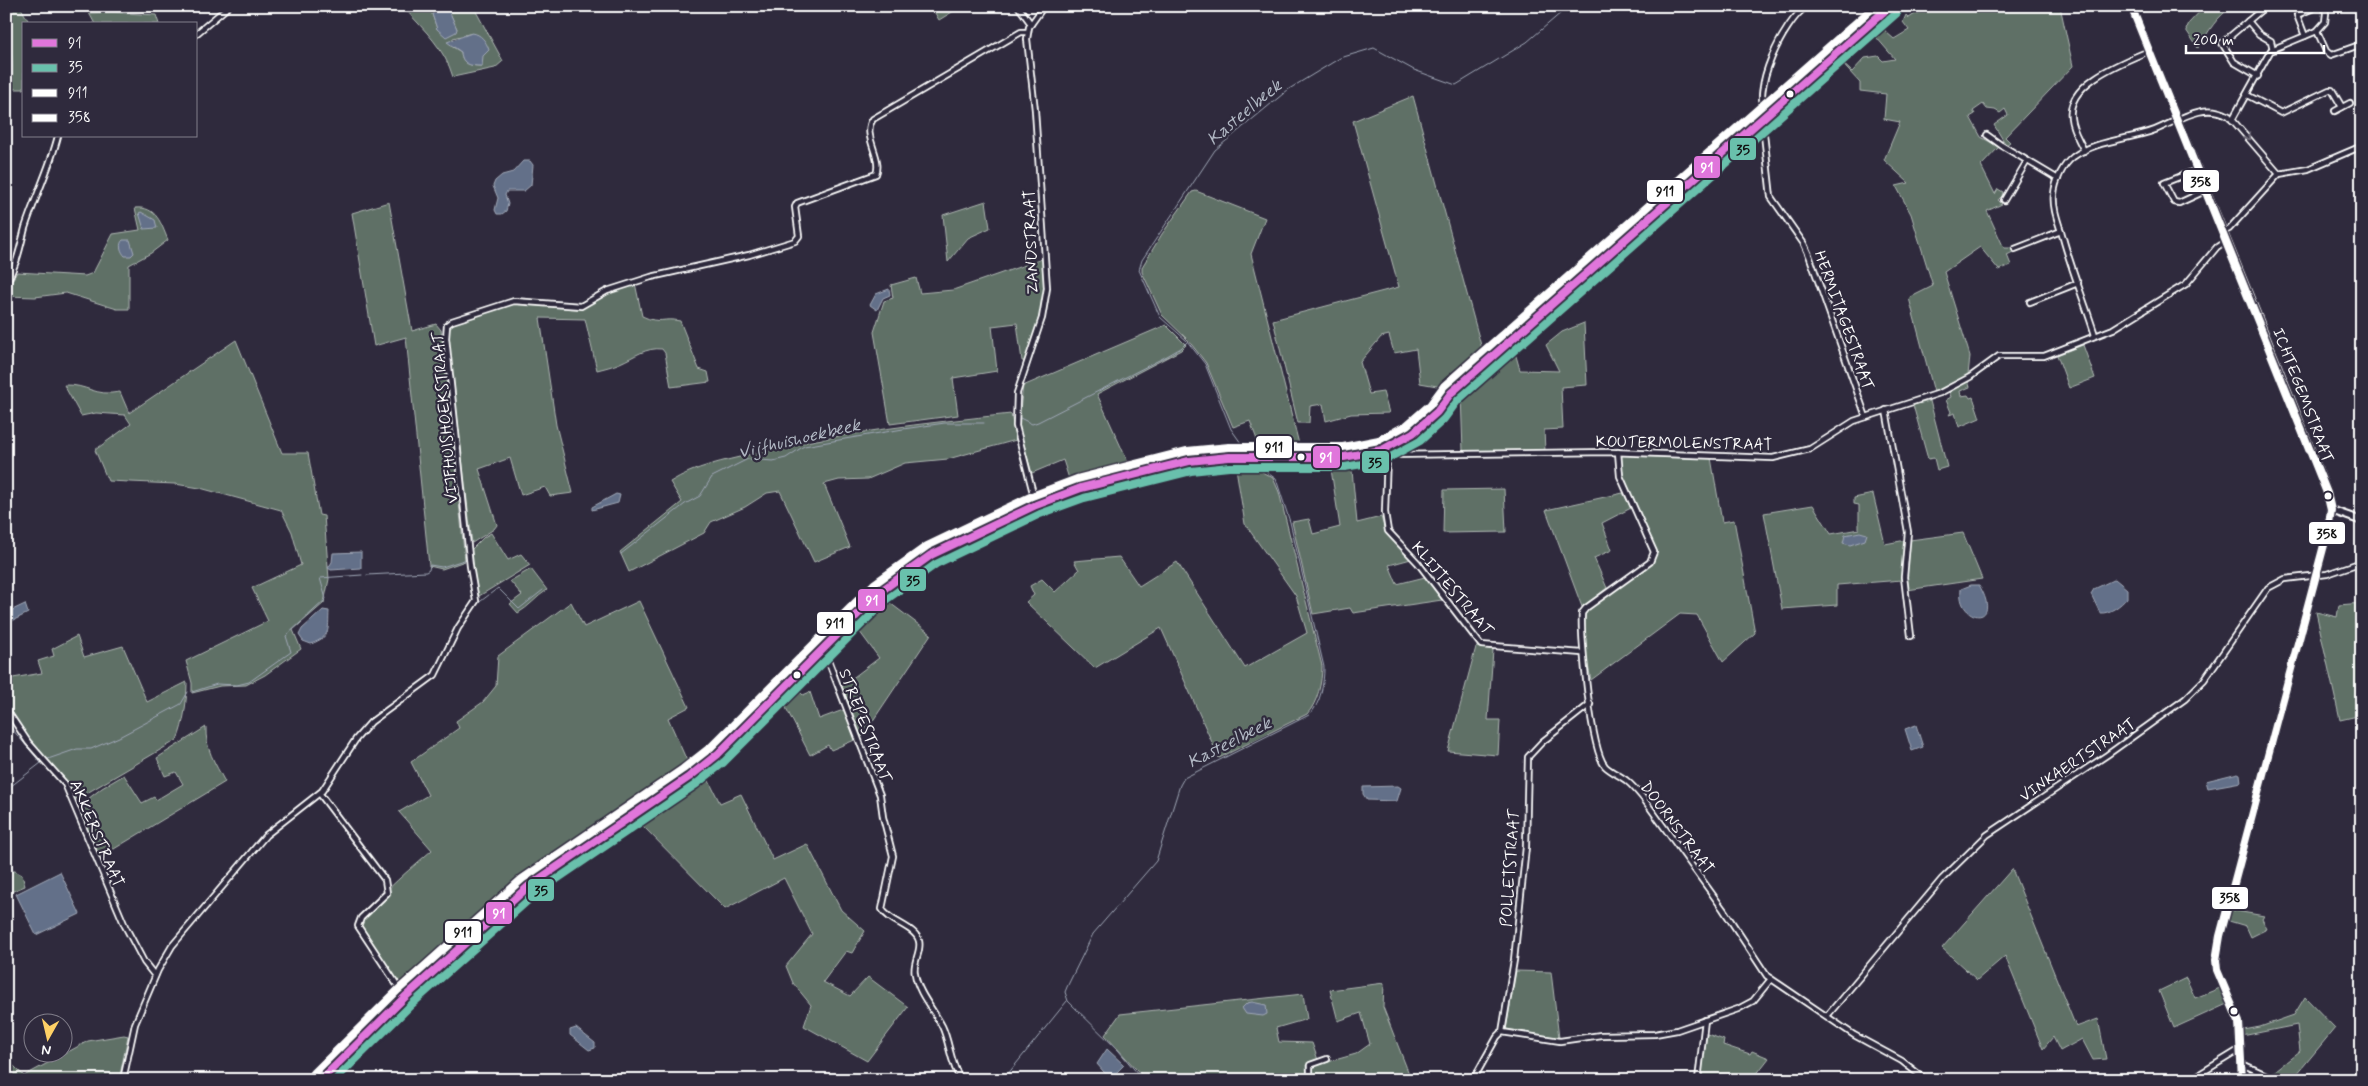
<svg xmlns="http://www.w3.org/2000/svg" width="2368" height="1086" font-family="Mynerve,sans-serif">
<rect width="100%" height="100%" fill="#2f2a3d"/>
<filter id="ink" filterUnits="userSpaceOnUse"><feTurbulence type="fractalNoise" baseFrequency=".02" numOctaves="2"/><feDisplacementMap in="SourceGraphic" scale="10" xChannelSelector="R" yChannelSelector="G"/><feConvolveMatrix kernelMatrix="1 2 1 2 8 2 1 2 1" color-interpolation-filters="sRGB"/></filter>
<g filter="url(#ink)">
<!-- green -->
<g fill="#5e6f66" stroke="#aeb7b2" fill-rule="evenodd">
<path d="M6,6H20L30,24H24V89H13C11,80 13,71 12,61C11,42 6,25 6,6Z"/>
<path d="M357,6H445L432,14L437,29H457L447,6H473L503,61L495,68L453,77C445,49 425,31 406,10ZM472,33L482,66C471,66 462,65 461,52L451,46L453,38Z"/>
<polygon points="931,6 962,6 939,20"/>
<polygon points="1939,6 2060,6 2073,66 2005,137 2010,142 2006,145 1994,125 2008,115 2005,109 2000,113 1995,110 1987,109 1983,104 1973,111 1975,114 1970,117 1981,137 1999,147 1981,166 1995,194 1998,189 2003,192 2002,196 1998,200 2002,204 1987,211 2004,248 2013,248 2013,252 2007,255 2011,265 1999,270 1980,247 1944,272 1970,356 1968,375 1934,392 1909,298 1933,286 1911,214 1896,186 1909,183 1884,160 1900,122 1884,119 1886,94 1860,91 1860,83 1838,59 1852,72 1865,58 1878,56 1883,61 1895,59 1870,30 1881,21 1886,32 1894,39 1909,30 1903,22 1906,15 1909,18 1915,14"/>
<path d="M2205,6H2233C2216,17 2209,31 2198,48L2186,30L2189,23Z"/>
<polygon points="111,12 156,15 159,24 95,24 89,13"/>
<polygon points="1413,96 1485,360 1454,389 1420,383 1416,349 1394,353 1389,335 1381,337 1360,362 1369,394 1383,392 1389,413 1351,414 1326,421 1323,404 1310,406 1309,423 1298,423 1273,320 1399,287 1353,121"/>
<polygon points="1196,191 1265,218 1251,254 1301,452 1262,453 1250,421 1233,427 1206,363 1188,340 1162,315 1142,272 1142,267 1162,234 1192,192"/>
<polygon points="986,201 990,228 968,238 948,262 943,215"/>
<polygon points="389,202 412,331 436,324 441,330 465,561 442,569 429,566 406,337 374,346 352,213"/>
<path d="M135,208C157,206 161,224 168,240L151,253L129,265V309H117L66,293L35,297L6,296V291L17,272L85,276L93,273L113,234L140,230Z"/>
<path d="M1045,258C1046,299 1038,322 1027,361H1022L1017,323L992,326L997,371L953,378L958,415L890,424L874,332L884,301L893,298L891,285L916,278L920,293L953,290Z"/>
<path d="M635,283L642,316C661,325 663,317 680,321L699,369L708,372L710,382L671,387L665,353L662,349C646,347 634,357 620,363C613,366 605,368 597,370L585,319L540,318L556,425L573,493L550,496L545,487L521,495L510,458L479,469L497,525L494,529L472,543L447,329L449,324L516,302L579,307L599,296Z"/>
<polygon points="1584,323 1587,385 1561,387 1563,429 1544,430 1545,451 1463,451 1461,394 1514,349 1520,370 1559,371 1546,345 1562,332"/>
<polygon points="1166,325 1186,345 1181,350 1097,394 1131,469 1071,485 1063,460 1032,473 1018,427 1023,386"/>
<path d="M236,340L282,453H308L319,515L324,516L329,579L324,603L293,630L301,649L265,675L246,685L220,686L192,693V683L186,661L268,621L252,588L301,565L292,532L281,510L200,488L175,484L108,481L95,450L131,424L125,415L96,413L81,416L64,385C88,384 94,397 120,392L129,413Z"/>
<polygon points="2083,345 2095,378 2069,388 2057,355"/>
<polygon points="1968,381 1970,387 1960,391 1961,396 1968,395 1970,398 1973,397 1980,418 1959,427 1955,413 1949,415 1951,412 1946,400 1951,397 1949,391"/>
<polygon points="1930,401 1947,467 1937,470 1934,458 1928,459 1913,405"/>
<path d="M1011,414L1016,440L948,459L905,463L868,479L839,480L824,484L850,547L814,562L780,491L767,493L745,507L711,522L704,533L629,572L620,552L682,502L670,482C695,466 724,461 752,454C837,433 924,423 1011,414Z"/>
<path d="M1623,455L1711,458L1722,522L1734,520L1755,633L1723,662L1697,615L1680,614L1591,680C1588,664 1579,625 1587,611C1597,596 1625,584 1640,573C1648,567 1654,563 1656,553L1623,475L1621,457Z"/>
<polygon points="1351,460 1357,523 1381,517 1385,531 1411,559 1389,565 1397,584 1425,577 1442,600 1353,613 1350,608 1313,614 1292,522 1309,519 1313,534 1340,527 1330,463"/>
<path d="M1242,461L1273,478L1279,492L1322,666C1322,682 1318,702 1307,714L1219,758L1161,628L1095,668L1026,602L1034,595L1030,586L1042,579L1055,592L1079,570L1074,561L1119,557L1139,586L1177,562L1245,668L1307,633L1296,596L1245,524L1235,462Z"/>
<polygon points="1504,489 1506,532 1443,533 1444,490"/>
<polygon points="1623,493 1631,508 1602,523 1612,550 1594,558 1607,588 1582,607 1546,510"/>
<polygon points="1873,494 1885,544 1906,540 1902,580 1837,585 1837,605 1782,609 1764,513 1813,505 1831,534 1859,529 1859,505 1854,504 1854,498"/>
<polygon points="491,533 508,560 521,554 530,565 479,596 475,581 471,550 484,537"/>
<polygon points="1963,533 1982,579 1907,590 1906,571 1910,540"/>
<path d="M531,569L547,590C536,597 529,607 518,613L510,604L522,595L510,581Z"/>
<polygon points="882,597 931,634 862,737 842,686 879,658 854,624"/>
<path d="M639,601L689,707L668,718L691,770L530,876L404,991L361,927C367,903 413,867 432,850L399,812L428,795L411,762L459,728L456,721L483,702L496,686L498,656L571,602L584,627Z"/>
<polygon points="2362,603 2362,715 2340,720 2316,612 2337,617 2339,605"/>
<path d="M77,636L84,657L123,646L147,702L187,682C187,700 184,724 177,740L75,800L65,779L30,742L9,712L7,699V679L42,673L38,661L54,656L52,649Z"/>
<polygon points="1476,647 1493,650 1488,720 1500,720 1498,755 1448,751"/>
<polygon points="792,684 803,695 810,692 819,719 846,709 857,739 831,750 828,745 810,755 780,696"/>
<path d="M206,727C205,749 215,763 225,782L99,858L80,812L79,806L102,788L124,775L142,803L154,797L156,800L183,784L176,772L165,776L157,758Z"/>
<polygon points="716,758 722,770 708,779 720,803 741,794 773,860 807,844 841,910 865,931 852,953 846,951 823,982 850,996 868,977 908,1007 867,1061 804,1026 811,1005 793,983 786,966 812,934 784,878 725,909 635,818"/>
<polygon points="2012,869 2076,1027 2098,1019 2106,1059 2093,1060 2082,1039 2060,1051 2053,1037 2043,1049 2005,956 1977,980 1942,948"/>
<polygon points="6,871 15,871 22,875 25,886 6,894"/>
<polygon points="2231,910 2264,916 2262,919 2267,929 2251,937 2246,926 2229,921"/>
<polygon points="1516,971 1551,972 1559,1038 1506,1029"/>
<polygon points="2186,978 2195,998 2220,988 2227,1004 2174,1028 2159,991"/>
<polygon points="1384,983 1383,1007 1411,1079 1314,1080 1312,1071 1314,1066 1356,1054 1370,1044 1361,1013 1338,1021 1330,990"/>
<polygon points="1303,994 1307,1019 1276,1028 1279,1042 1312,1043 1318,1060 1306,1065 1307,1080 1146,1080 1105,1035 1120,1014"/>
<polygon points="2305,997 2335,1028 2292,1080 2285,1080 2271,1074 2300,1051 2297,1025 2242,1036 2244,1030 2260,1027 2294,1015"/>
<polygon points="1707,1034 1724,1040 1723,1045 1750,1054 1752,1051 1769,1058 1752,1080 1702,1080 1701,1068"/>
<polygon points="124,1035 128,1036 119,1080 6,1080 6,1058 24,1076 88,1041"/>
</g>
<!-- water -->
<g fill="#637089" stroke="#a1a9b8">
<polygon points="447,6 457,29 456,32 446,37 437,29 432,14 442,7"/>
<path d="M472,33C481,34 486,41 489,50L483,56L482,66C471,66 462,65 461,52L447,42Z"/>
<polygon points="523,161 530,161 533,165 531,185 524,191 507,191 505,195 508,204 506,211 502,214 497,214 495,210 498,198 493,186 495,181 502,175 513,172"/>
<polygon points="141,212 155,220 157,228 144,229 139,213"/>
<path d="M123,240H130L134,253L131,256H125C121,252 118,244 123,240Z"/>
<polygon points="889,289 890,295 883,298 877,310 870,305 876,294"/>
<polygon points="616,494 620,495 618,503 592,510 592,507"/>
<polygon points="1860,532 1867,534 1865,540 1850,545 1843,543 1845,535"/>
<polygon points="361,552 361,568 331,570 328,568 332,562 333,553"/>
<path d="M2115,579L2127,589V598C2121,605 2110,614 2100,613L2091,594L2094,589Z"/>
<path d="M1971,585H1979C2005,629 1956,622 1961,589Z"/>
<polygon points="25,604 28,613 6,624 6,613"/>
<path d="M323,610L329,611C328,631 331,636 311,644L303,641L299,635L302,629Z"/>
<polygon points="1916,725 1923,747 1912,751 1905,729"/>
<polygon points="2238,773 2240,774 2241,782 2208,788 2206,781"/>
<polygon points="1398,786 1401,788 1397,801 1367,800 1363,794 1363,787"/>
<polygon points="60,872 80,914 36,935 16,894"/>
<polygon points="1252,1002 1266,1005 1267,1014 1263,1016 1246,1014 1242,1008 1247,1003"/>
<polygon points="576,1028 595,1043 595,1048 589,1050 570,1035 570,1030"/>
<polygon points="1107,1049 1124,1065 1110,1079 1097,1064"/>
</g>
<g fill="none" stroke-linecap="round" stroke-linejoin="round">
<!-- stream -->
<g stroke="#a1a9b8" stroke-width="1">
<polyline points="1020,418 1032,424 1038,422 1167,356 1181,348 1187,342"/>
<polyline points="1245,454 1241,443 1231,429 1205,364 1187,341 1160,317 1139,270 1142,260 1215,150 1289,89 1340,58 1374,48 1414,70 1456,85 1527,42 1569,6"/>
<polyline points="621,554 685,504 700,496 712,477 748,459 773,461 786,458 804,446 903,429 945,423 984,423"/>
<polyline points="367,575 426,572 429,570 430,565 442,567 467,559"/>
<polyline points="477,604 498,588 519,609 543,590"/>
<polyline points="192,692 217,684 237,685 249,682 291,652 286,636 326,599 320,578 362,575"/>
<polyline points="6,719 12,729 41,763"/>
<polyline points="48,759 77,749 91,749 119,737 181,704 188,692"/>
<polyline points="6,790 41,763"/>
<polyline points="1003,1080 1067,1001"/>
<path d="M1143,1080L1119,1051L1068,1001L1065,992L1067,987L1093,934L1156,861L1180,785L1184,778L1309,715C1321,704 1324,683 1324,667L1290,522L1276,479L1265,471L1247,463"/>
</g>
<!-- street casing -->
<g stroke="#fff" stroke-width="8">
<g id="street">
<polyline points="1018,6 1031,24"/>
<polyline points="2248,21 2259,34 2271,41 2273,50"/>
<polyline points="2317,31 2326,51 2331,55 2362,44"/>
<polyline points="196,34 229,6"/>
<polyline points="2305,36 2297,15 2318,6"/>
<polyline points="2358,45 2362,53"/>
<polyline points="2258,76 2234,62 2222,43 2266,6"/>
<polyline points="2247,95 2281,113 2329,90 2332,90 2342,107"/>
<polyline points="2335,111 2350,103"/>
<path d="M1767,116C1749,92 1784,21 1807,6"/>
<polyline points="2232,120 2271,50 2317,31 2325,22 2326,13 2324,6"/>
<polyline points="1761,122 1763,125 1771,197 1804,244 1809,255 1866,417"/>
<polyline points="1987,135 2001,145 2058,179"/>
<path d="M2084,151C2080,141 2072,130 2071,118C2066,83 2123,62 2149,51"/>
<polyline points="2197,170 2164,183 2174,202 2179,203 2205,191"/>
<polyline points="2004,200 2027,161"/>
<polyline points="2223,232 2229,229 2279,174 2308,169 2362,146"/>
<polyline points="2015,249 2061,231"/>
<path d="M6,283C17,265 20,248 25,228C35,197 50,168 58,136"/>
<polyline points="2030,302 2078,283"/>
<path d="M2095,335C2085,303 2072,271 2063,238C2059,224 2052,208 2054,194C2055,181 2063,165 2073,157C2096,140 2128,140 2155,130C2178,121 2203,101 2229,116L2279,174"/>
<polyline points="1886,410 1908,532 1904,577 1911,636"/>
<polyline points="1382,450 1387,455 1392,455 1610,452 1773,458 1810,449 1854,421 1940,393 1970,377 1999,356 2044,356 2113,329 2186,284 2217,247 2226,241"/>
<path d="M1618,452L1620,476L1654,552L1650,562L1586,608L1582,613C1580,637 1591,750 1605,766C1611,772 1621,776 1627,781C1633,786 1638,792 1643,798L1723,909L1767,976L1854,1035L1902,1061L1926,1080"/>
<polyline points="1387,455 1385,512 1388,531 1418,563 1481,645 1582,653"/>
<polyline points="1036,505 1016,426 1017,393 1042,318 1047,288 1035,110 1027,39 1029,27 1044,6"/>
<path d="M823,647L880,795L883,817L893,856L882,909C889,922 916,927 919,941C922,951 912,963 915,974C918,993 933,1009 942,1026C950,1043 950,1063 961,1080"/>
<polyline points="6,709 28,742 65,784 125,926 144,962 155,976"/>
<polyline points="320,794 385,880 387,893 361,918 358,926 405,997"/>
<polyline points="1827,1016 1942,879 1987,835 2107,755 2185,699 2204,680 2268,588 2285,579 2327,574 2362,562"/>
<polyline points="1502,1032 1514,960 1526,847 1528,757 1542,742 1590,704"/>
<polyline points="2240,1063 2277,1080"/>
<path d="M123,1080L135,1024L158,970L172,946L266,835L322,791L356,739L371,722L435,675L458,628L476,601L470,566L446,338L447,325L452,321L514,301L581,306L607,291L651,277L749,255L795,241L799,236L795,207L797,203L876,174C883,157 861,135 873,119L1021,32H1027"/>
<polyline points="1310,1080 1310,1065 1327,1059"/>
<polyline points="1473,1080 1497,1037 1502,1032 1560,1041 1601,1035 1655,1034 1677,1030 1738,1009 1753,1001 1771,979"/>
<polyline points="1698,1080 1705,1020"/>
<polyline points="2190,1080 2239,1050"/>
<polyline points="2355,1080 2362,1070"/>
</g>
</g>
<!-- secondary casing -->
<g stroke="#fff" stroke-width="10">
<g id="secondary">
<path d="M2131,6C2196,169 2265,330 2327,493L2331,510L2328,530L2220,936L2216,960L2217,970L2239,1022L2242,1080"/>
<polyline points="2331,510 2362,521"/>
<polyline points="321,1080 405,997 529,886 689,777 718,754 881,591 931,555 1036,505 1081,488 1189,461 1229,457 1344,457 1382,450 1413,433 1437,412 1451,393 1700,172 1724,154 1890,6"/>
</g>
</g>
<!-- street -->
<use href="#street" stroke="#2f2a3d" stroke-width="4.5"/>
<!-- secondary -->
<use href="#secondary" stroke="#2f2a3d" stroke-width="6"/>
<!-- bus-1 casing -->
<g stroke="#2f2a3d" stroke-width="11">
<polyline id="bus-1" points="321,1080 405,997 529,886 689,777 718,754 881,591 931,555 1036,505 1081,488 1189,461 1229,457 1344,457 1382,450 1413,433 1437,412 1451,393 1890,6"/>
</g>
<!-- bus-2 casing -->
<g stroke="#2f2a3d" stroke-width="11">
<polyline id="bus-2" points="335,1080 412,1004 535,894 695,785 724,762 887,599 936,564 1040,514 1084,498 1191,471 1229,467 1345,467 1385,460 1420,441 1444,419 1458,400 1897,13"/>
</g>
<!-- bus-3 casing -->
<g stroke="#2f2a3d" stroke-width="11">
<polyline id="bus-3" points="314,1073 398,990 522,879 683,769 711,747 874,584 927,546 1032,496 1077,479 1187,451 1229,447 1343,447 1379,440 1407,425 1430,405 1444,386 1875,6"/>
</g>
<!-- bus-4 casing -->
<g stroke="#2f2a3d" stroke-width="11">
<polyline id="bus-4" points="2131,6 2327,493 2331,510 2328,530 2220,936 2216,960 2217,970 2239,1022 2242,1080"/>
</g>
<!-- bus-1 -->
<use href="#bus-1" stroke="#e076db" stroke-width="8"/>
<!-- bus-2 -->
<use href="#bus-2" stroke="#69c0ac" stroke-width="8"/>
<!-- bus-3 -->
<use href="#bus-3" stroke="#fff" stroke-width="8"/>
<!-- bus-4 -->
<use href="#bus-4" stroke="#fff" stroke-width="8"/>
</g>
<!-- one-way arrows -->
<defs><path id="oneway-chevron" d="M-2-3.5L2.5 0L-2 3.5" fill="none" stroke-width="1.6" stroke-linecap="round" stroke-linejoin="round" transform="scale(1.25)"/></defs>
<use stroke="#6d6a77" href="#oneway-chevron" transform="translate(2248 137) rotate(47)"/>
</g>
<!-- markers -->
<g fill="#fff" stroke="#2f2a3d" stroke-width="2">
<circle cx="1790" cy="94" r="4.5"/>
<circle cx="1301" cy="457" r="4.5"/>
<circle cx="2328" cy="496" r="4.5"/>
<circle cx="797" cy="675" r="4.5"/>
<circle cx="2234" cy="1011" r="4.5"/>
</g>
<g text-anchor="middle" stroke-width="4.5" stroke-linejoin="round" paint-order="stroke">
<!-- street labels -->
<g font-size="16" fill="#fff" stroke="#2f2a3d">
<text transform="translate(1030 242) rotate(-92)" y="6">ZANDSTRAAT</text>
<text transform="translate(1845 320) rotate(70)" y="6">HERMITAGESTRAAT</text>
<text transform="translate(2304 395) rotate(69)" y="6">ICHTEGEMSTRAAT</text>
<text transform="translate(444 418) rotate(-95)" y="6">VIJFHUISHOEKSTRAAT</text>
<text transform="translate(1684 442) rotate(1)" y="6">KOUTERMOLENSTRAAT</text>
<text transform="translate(1453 588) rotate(50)" y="6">KLIJTESTRAAT</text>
<text transform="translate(866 725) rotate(69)" y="6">STREPESTRAAT</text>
<text transform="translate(2077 759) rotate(-34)" y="6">VINKAERTSTRAAT</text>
<text transform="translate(1678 827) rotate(53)" y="6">DOORNSTRAAT</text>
<text transform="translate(98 833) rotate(67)" y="6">AKKERSTRAAT</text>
<text transform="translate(1509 868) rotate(-86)" y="6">POLLETSTRAAT</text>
</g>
<!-- water labels -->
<g font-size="18" font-style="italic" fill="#b1b8c4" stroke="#2f2a3d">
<text transform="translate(1244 112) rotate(-40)" y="6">Kasteelbeek</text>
<text transform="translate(799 438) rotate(-13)" y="6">Vijfhuishoekbeek</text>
<text transform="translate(1229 742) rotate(-27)" y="6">Kasteelbeek</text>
</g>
</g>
<g stroke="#2f2a3d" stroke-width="2">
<rect x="1729" y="137" width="28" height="24" rx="5" fill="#69c0ac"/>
<rect x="1693" y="155" width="28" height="24" rx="5" fill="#e076db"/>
<rect x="2182" y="169" width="38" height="24" rx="5" fill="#fff"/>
<rect x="1646" y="179" width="38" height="24" rx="5" fill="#fff"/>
<rect x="1255" y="435" width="38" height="24" rx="5" fill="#fff"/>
<rect x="1312" y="445" width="29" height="24" rx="5" fill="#e076db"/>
<rect x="1361" y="450" width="29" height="24" rx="5" fill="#69c0ac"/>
<rect x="2308" y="521" width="38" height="24" rx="5" fill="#fff"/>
<rect x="899" y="568" width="28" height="24" rx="5" fill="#69c0ac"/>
<rect x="857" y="588" width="29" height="24" rx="5" fill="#e076db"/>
<rect x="816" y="611" width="38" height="24" rx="5" fill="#fff"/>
<rect x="527" y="878" width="28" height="24" rx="5" fill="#69c0ac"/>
<rect x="2211" y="886" width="38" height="24" rx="5" fill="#fff"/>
<rect x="485" y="901" width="28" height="24" rx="5" fill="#e076db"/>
<rect x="444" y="920" width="38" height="24" rx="5" fill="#fff"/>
</g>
<g font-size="14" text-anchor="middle" font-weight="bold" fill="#fff">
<text x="1707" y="172">91</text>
<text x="1326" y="462">91</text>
<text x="872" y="605">91</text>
<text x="499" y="918">91</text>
</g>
<g font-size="14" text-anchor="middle" font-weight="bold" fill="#111">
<text x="1743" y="154">35</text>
<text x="2201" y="186">358</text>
<text x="1665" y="196">911</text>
<text x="1274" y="452">911</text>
<text x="1375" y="467">35</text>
<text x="2327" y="538">358</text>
<text x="913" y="585">35</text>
<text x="835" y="628">911</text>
<text x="541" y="895">35</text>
<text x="2230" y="902">358</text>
<text x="463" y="937">911</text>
</g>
<!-- margin -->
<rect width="2368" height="1086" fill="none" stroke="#2f2a3d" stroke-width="25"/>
<rect x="12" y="12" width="2343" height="1061" fill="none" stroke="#fff" stroke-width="2" filter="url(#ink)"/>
<!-- legend -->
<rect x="22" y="22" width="175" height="115" fill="#2f2a3d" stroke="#827f8b"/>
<rect x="32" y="39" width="25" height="8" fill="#e076db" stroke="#827f8b"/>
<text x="68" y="48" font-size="15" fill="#ffffff">91</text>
<rect x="32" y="64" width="25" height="8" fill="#69c0ac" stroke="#827f8b"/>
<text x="68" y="72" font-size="15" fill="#ffffff">35</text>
<rect x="32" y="89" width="25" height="8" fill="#ffffff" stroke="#827f8b"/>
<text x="68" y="98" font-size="15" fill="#ffffff">911</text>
<rect x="32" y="114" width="25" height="8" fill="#ffffff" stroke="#827f8b"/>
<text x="68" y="122" font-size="15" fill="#ffffff">358</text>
<!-- north arrow -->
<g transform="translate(48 1038) rotate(188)"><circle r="24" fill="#2f2a3d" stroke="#827f8b"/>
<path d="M0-4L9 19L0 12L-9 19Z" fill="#ffd166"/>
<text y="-8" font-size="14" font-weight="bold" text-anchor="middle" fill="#ffffff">N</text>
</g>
<!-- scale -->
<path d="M2186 45v8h138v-8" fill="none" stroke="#ffffff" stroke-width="2.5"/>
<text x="2193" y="45" font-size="15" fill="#ffffff" stroke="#2f2a3d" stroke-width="4" paint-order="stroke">200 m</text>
</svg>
